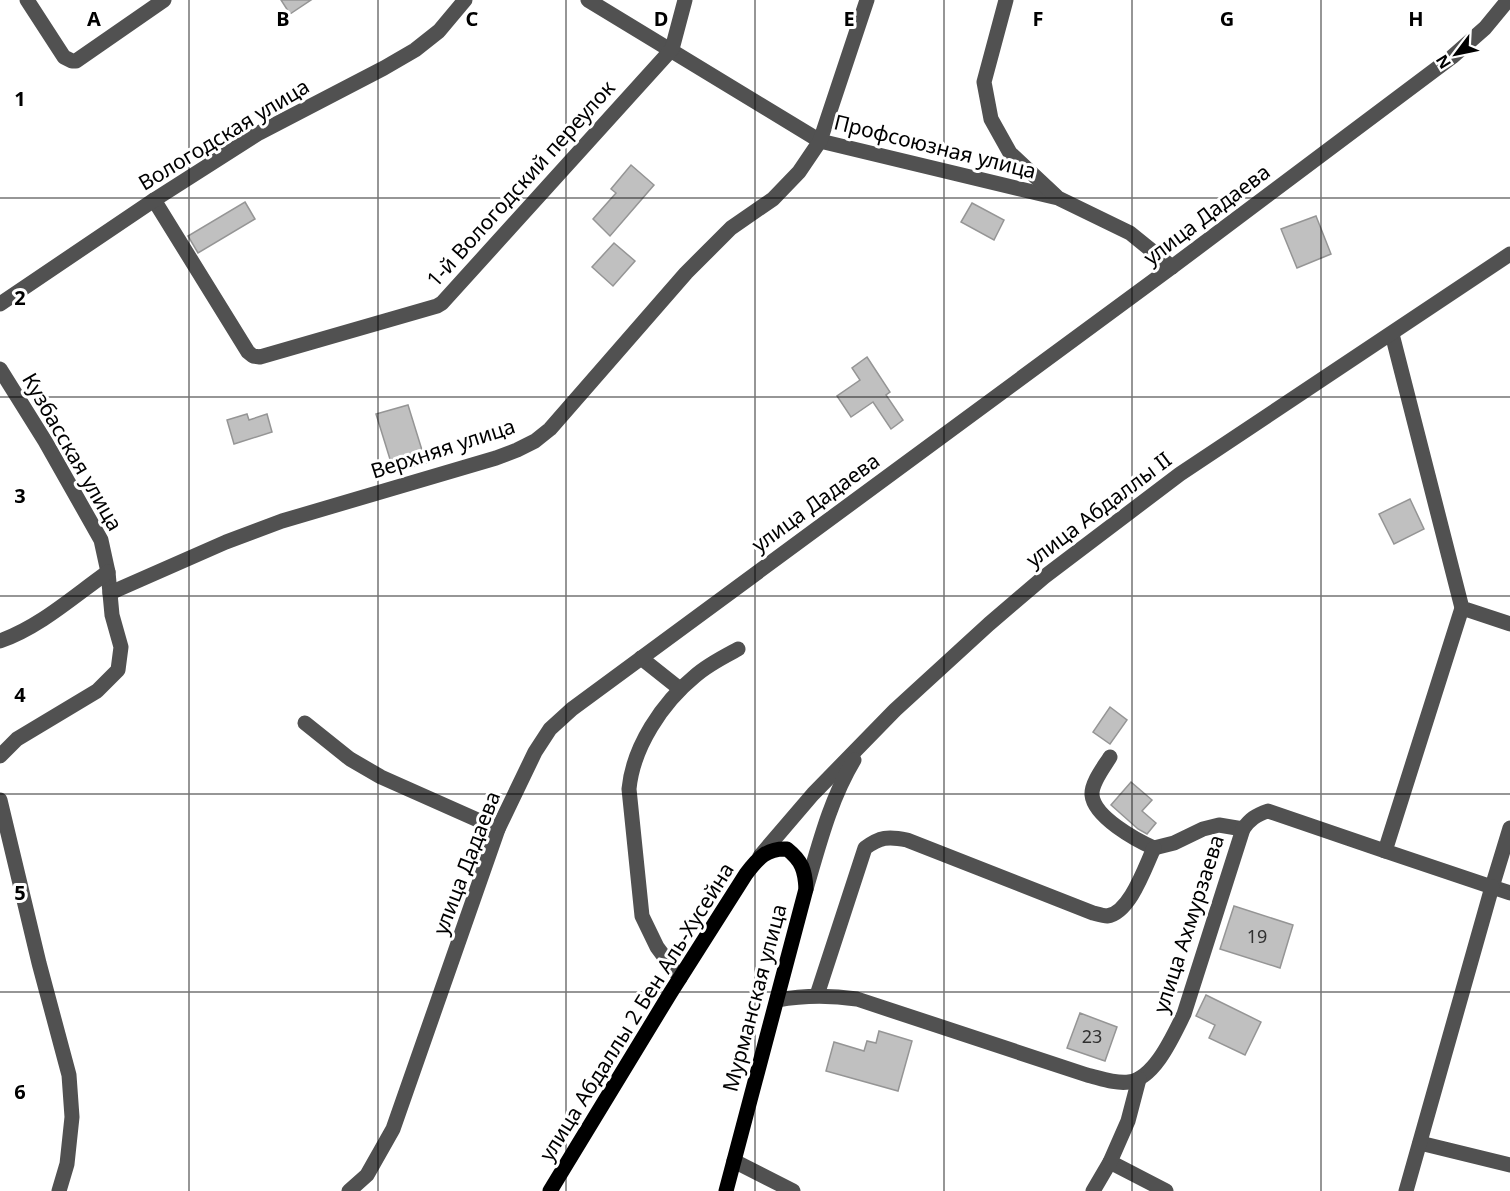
<svg xmlns="http://www.w3.org/2000/svg" width="1510" height="1191" font-family="'Noto Sans',sans-serif">
<rect width="100%" height="100%" fill="#fff"/>
<!-- building -->
<g fill="#c0c0c0" stroke="#959595" stroke-width="1.5">
<polygon points="281,0 311,0 290,14"/>
<polygon points="631,165 654,185 610,236 593,219 616,193 611,189"/>
<polygon points="245,202 255,219 198,253 188,236"/>
<polygon points="972,203 1004,220 994,240 961,222"/>
<polygon points="1316,216 1331,254 1297,268 1281,229"/>
<polygon points="614,243 635,261 613,286 592,267"/>
<polygon points="867,357 890,392 886,395 903,420 891,429 873,402 851,417 837,396 860,380 852,368"/>
<polygon points="408,405 426,463 394,472 376,414"/>
<polygon points="247,414 249,420 267,414 272,432 234,444 227,420"/>
<polygon points="1410,499 1424,529 1394,544 1379,514"/>
<polygon points="1110,707 1127,720 1110,744 1093,732"/>
<polygon points="1131,782 1152,800 1142,811 1156,823 1147,834 1138,829 1111,805"/>
<polygon points="1234,906 1293,925 1280,968 1220,949"/>
<polygon points="1206,995 1261,1022 1245,1055 1209,1038 1215,1025 1196,1016"/>
<polygon points="1080,1013 1117,1027 1105,1061 1067,1048"/>
<polygon points="879,1031 912,1041 898,1091 826,1071 834,1042 864,1051 867,1041 876,1043"/>
</g>
<g fill="none" stroke-linecap="round" stroke-linejoin="round">
<!-- minor -->
<g stroke="#515151" stroke-width="15">
<polyline points="27,0 64,57 72,61 76,61 164,0"/>
<polyline points="588,0 820,141 1058,198 1130,233 1172,267"/>
<polyline points="1006,0 984,82 991,119 1010,153 1056,196"/>
<polyline points="154,200 248,352 253,356 260,357 437,306 442,303 672,49 685,0"/>
<polyline points="0,304 154,200 259,133 384,68 415,50 439,31 465,0"/>
<polyline points="1392,334 1462,608 1510,624"/>
<polyline points="0,369 45,441 101,540 108,572 112,615 121,647 118,670 97,691 17,739 0,756"/>
<polyline points="110,593 226,542 282,521 496,458 517,450 535,441 550,429 686,273 731,228 773,199 799,172 820,141 867,0"/>
<path d="M0,641C40,627 74,596 108,572"/>
<polyline points="641,658 680,689"/>
<polyline points="305,723 350,759 381,777 498,829"/>
<path d="M1110,757C1104,767 1091,783 1092,795C1094,817 1136,840 1154,848L1174,843L1203,829L1219,825L1243,829"/>
<polyline points="0,800 39,963 69,1075 72,1117 67,1164 59,1191"/>
<polyline points="1510,828 1492,887 1510,893"/>
<polyline points="760,856 813,794 895,710 989,624 1044,577 1180,474 1510,254"/>
<path d="M806,889C819,845 830,800 854,760"/>
<path d="M680,978L657,947L642,916L629,789C633,747 662,703 695,676C707,665 723,657 738,649"/>
<path d="M817,995L865,848C880,837 888,836 907,840L1093,913C1097,914 1103,916 1107,916C1130,913 1145,867 1154,848"/>
<path d="M777,1000C805,995 829,995 857,999L1087,1075C1100,1078 1115,1084 1129,1082C1155,1078 1173,1036 1184,1014L1243,829C1250,819 1256,815 1268,811L1385,851"/>
<polyline points="1420,1143 1510,1165"/>
<polyline points="734,1161 793,1191"/>
<polyline points="1110,1162 1166,1191"/>
<polyline points="349,1191 367,1175 393,1129 498,829 535,752 550,729 572,709 1172,267 1452,57 1485,28 1508,0"/>
<polyline points="1093,1191 1110,1162 1128,1121 1139,1079"/>
<polyline points="1406,1191 1492,887 1385,851 1462,608"/>
</g>
<!-- major -->
<path stroke="#000" stroke-width="15" d="M550,1191L671,992L746,874C758,858 767,848 787,849C802,861 805,870 806,889L726,1191"/>
</g>
<!-- grid -->
<path fill="none" stroke="#000" stroke-width="1.5" stroke-opacity="0.55" d="M189,0V1191M378,0V1191M566,0V1191M755,0V1191M944,0V1191M1132,0V1191M1321,0V1191M0,198H1510M0,397H1510M0,596H1510M0,794H1510M0,992H1510"/>
<g text-anchor="middle" stroke-width="6" stroke-linejoin="round" paint-order="stroke">
<!-- number labels -->
<g font-size="18" fill="#303030">
<text x="1257" y="943">19</text>
<text x="1092" y="1043">23</text>
</g>
<!-- street labels -->
<g font-size="21" fill="#000" stroke="#fff">
<text transform="translate(224 135) rotate(-31)" y="7">Вологодская улица</text>
<text transform="translate(935 147) rotate(14)" y="7">Профсоюзная улица</text>
<text transform="translate(521 184) rotate(-48)" y="7">1-й Вологодский переулок</text>
<text transform="translate(1207 215) rotate(-37)" y="7">улица Дадаева</text>
<text transform="translate(443 449) rotate(-18)" y="7">Верхняя улица</text>
<text transform="translate(72 452) rotate(60)" y="7">Кузбасская улица</text>
<text transform="translate(816 503) rotate(-36)" y="7">улица Дадаева</text>
<text transform="translate(1099 510) rotate(-37)" y="7">улица Абдаллы II</text>
<text transform="translate(467 863) rotate(-69)" y="7">улица Дадаева</text>
<text transform="translate(1189 924) rotate(-72)" y="7">улица Ахмурзаева</text>
<text transform="translate(755 998) rotate(-75)" y="7">Мурманская улица</text>
<text transform="translate(637 1012) rotate(-58)" y="7">улица Абдаллы 2 Бен Аль-Хусейна</text>
</g>
</g>
<g font-size="20" text-anchor="middle" font-weight="bold" fill="#000" stroke="#fff" stroke-width="6" stroke-linejoin="round" paint-order="stroke">
<text x="94" y="26">A</text>
<text x="283" y="26">B</text>
<text x="472" y="26">C</text>
<text x="661" y="26">D</text>
<text x="849" y="26">E</text>
<text x="1038" y="26">F</text>
<text x="1227" y="26">G</text>
<text x="1416" y="26">H</text>
<text x="20" y="106">1</text>
<text x="20" y="305">2</text>
<text x="20" y="503">3</text>
<text x="20" y="702">4</text>
<text x="20" y="900">5</text>
<text x="20" y="1099">6</text>
</g>
<!-- north arrow -->
<g transform="translate(1456 54) rotate(238)" stroke="#ffffff" stroke-width="4.5" paint-order="stroke">
<path d="M0-4.5L10 22L0 15L-10 22Z" fill="#000000"/>
<text y="-9" font-size="16" font-weight="bold" text-anchor="middle" fill="#000000">N</text>
</g>
</svg>
